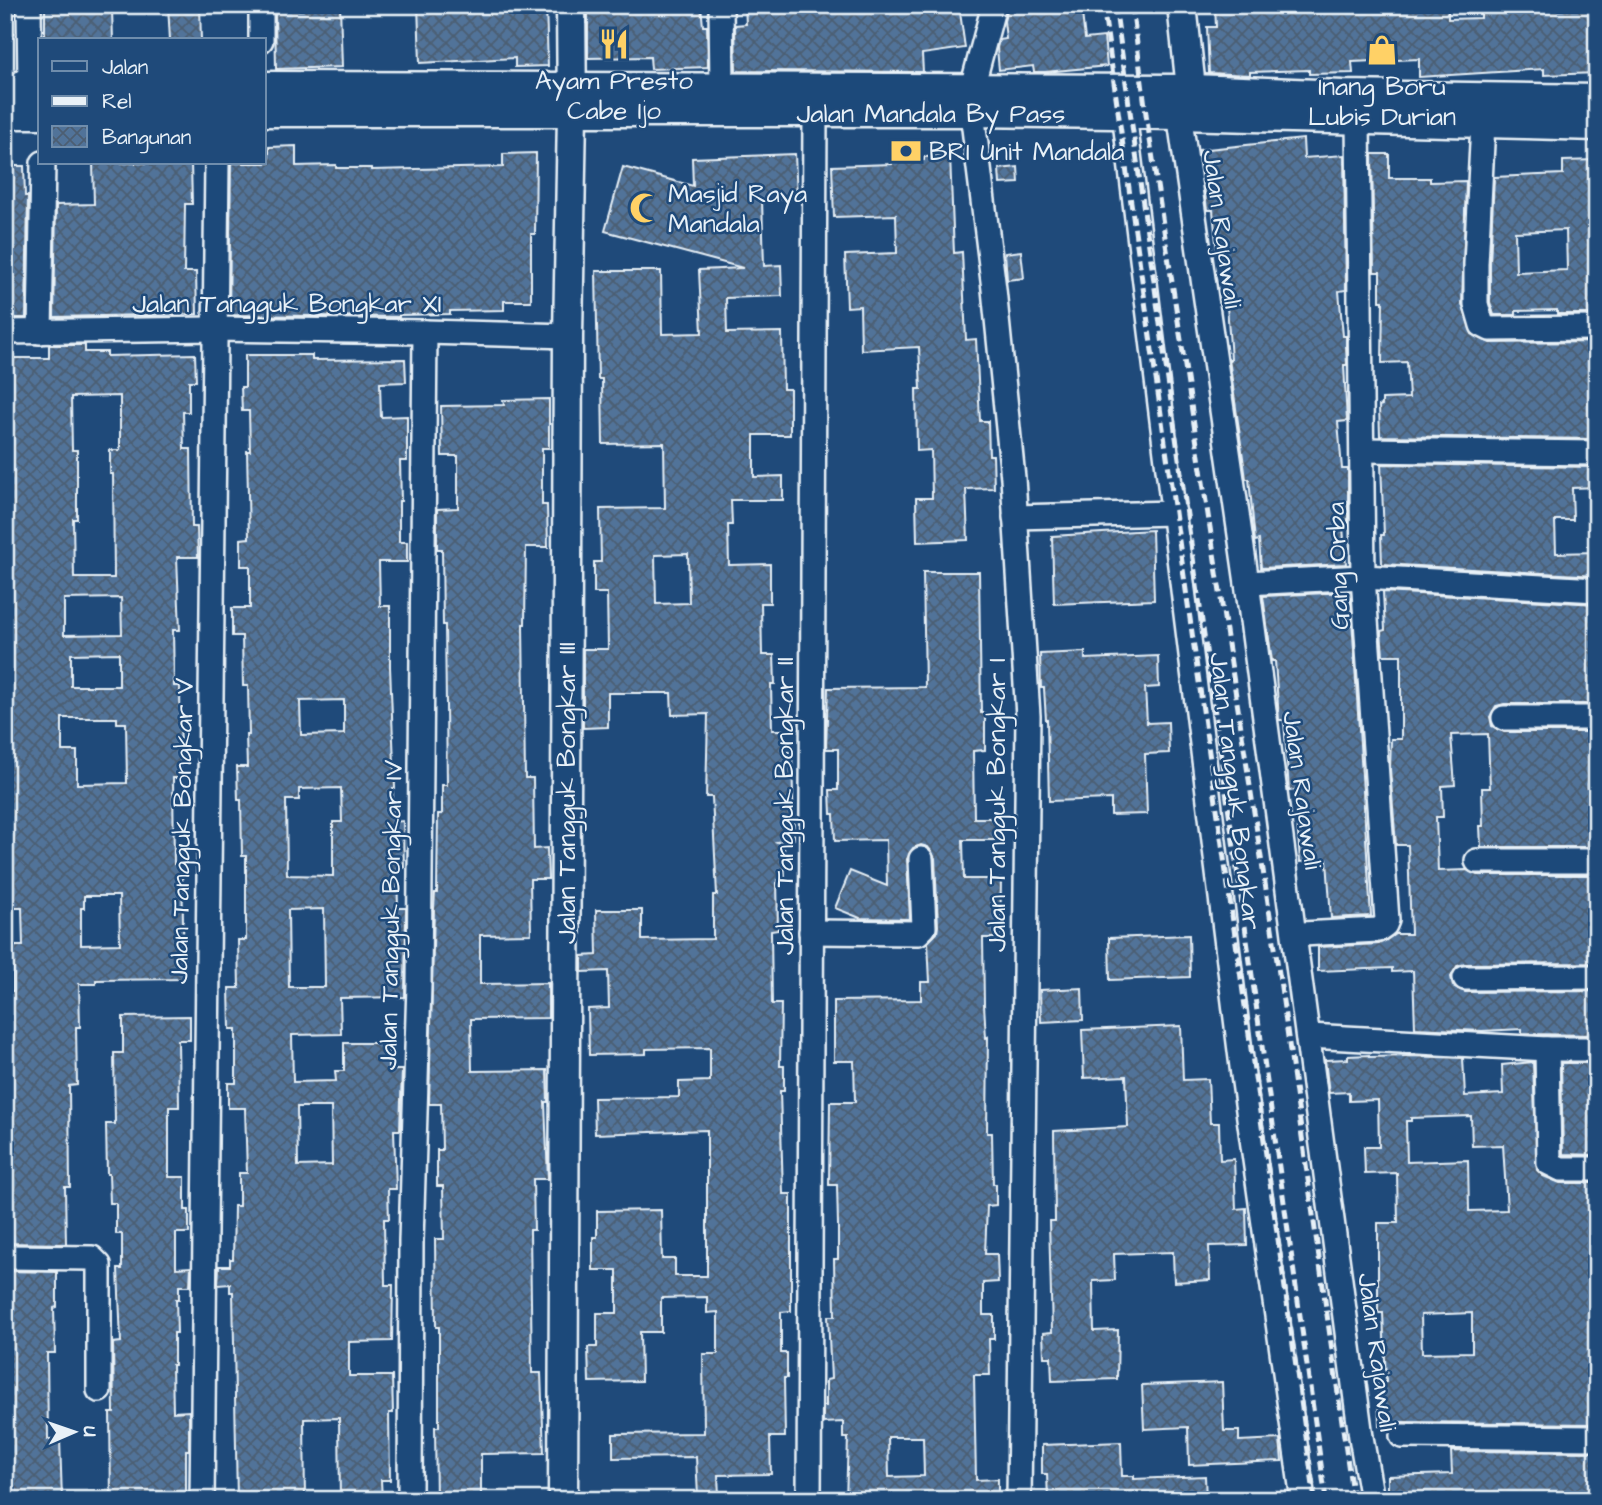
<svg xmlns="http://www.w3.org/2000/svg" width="1602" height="1505" font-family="'Architects Daughter',sans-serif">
<defs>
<pattern id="building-cross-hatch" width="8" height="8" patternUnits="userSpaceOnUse" patternTransform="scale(1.75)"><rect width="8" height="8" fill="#517399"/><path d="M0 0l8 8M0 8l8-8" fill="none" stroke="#4c5e72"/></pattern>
</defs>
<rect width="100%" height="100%" fill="#1f4a7a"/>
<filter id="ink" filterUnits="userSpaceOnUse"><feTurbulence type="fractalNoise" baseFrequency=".0143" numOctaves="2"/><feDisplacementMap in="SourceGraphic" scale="14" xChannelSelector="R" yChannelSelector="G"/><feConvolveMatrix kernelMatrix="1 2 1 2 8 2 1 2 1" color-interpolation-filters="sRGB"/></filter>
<g filter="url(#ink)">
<!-- building -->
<g fill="url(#building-cross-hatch)" stroke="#e8f1f8" stroke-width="2" fill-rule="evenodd">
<polygon points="168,5 200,5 201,40 170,40"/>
<polygon points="303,5 340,5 342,67 276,69 275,11 303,10"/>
<polygon points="418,5 546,5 548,66 515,67 515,58 420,63"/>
<polygon points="588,5 607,5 607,8 701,5 703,26 707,26 708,67 651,69 650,57 588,58"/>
<polygon points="745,5 852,5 852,7 959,5 965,48 922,54 923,72 736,71 735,25 746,24"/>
<polygon points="1023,5 1028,5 1029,7 1081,5 1085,39 1104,37 1107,66 1045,72 1034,72 1033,66 999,70 997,48 999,40 1006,39 1004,21 1008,7"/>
<polygon points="1215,5 1448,5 1448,19 1481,18 1481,5 1536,5 1536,11 1595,9 1597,73 1544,75 1544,69 1419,77 1419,59 1352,62 1353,73 1309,74 1309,70 1250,72 1250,75 1209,73 1207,27 1216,27"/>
<polygon points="45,8 66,8 66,11 112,10 113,40 45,40"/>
<polygon points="1303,139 1304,158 1344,155 1346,290 1339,291 1343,336 1346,336 1346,346 1347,365 1344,365 1347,421 1338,422 1342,469 1348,469 1348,526 1343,527 1346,564 1261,568 1259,540 1255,541 1249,479 1246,479 1229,359 1231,359 1223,252 1217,253 1213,210 1207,210 1199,150"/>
<polygon points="296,146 296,166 336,165 336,168 372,168 372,170 503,167 503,154 536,153 535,234 531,234 531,301 504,301 504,310 450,311 450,314 399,315 399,317 229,315 231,163 269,163 269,147"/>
<path d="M795,154L797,198L762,200L764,266L781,265L782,296L726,298L727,333L782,332L783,389H790V435H754V477L783,476V500H731L732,525H728L729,565L770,564V603H761L762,655H774L775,684H771L772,730H785V752H792L794,839L777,842L784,845L785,880H777L778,930L771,931L772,1004H781L780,1066H784V1091H780L783,1194H791V1311L781,1312V1353H787V1378H784L785,1437H770L771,1474L718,1475L719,1496H698L696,1457L613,1458V1434L704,1433L703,1354H718V1312L707,1313V1297L661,1298V1332H640L641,1381L589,1382L588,1347H597V1313H617V1270H593V1237H597V1211L661,1210L662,1259H675V1276H707V1130L595,1134L594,1098L679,1097V1082L710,1081V1048L646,1049V1054L589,1055L588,1009L609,1008L608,971L582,972V956L597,955L596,910H642V940L713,939V895H717L712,797H706L708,714L672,715L671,693H608V727L583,728V649H608L607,593H594V562H601L600,509L665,508L664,443L603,444L602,379H598L596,271H661L662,334L702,333L699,270L743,268L605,231L623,167L693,186L692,158ZM688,554L689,603L656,604L655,555Z"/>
<polygon points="1372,154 1389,154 1389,178 1430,178 1430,182 1466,181 1462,304 1472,334 1490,343 1597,342 1597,439 1380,436 1379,406 1382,405 1382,399 1409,398 1407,362 1382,363 1383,301 1380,301 1380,272 1374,272"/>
<polygon points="950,156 954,253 962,252 966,340 976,339 980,421 988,421 989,455 993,455 994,488 966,489 968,540 917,542 916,498 932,498 931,450 917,451 916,389 921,389 919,347 861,350 860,306 847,307 845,255 897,253 896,215 834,217 832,166 892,164 892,162 924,160 924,157"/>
<path d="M1596,160L1597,314H1557V310L1516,311V315H1494L1490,302V264L1494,177L1563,174V161ZM1566,230L1567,270L1516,272L1515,232Z"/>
<polygon points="93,163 191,163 192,204 185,204 184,272 196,272 197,314 54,317 56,205 94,204"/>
<polygon points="5,166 24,166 25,196 28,196 26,318 5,318"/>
<polygon points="1018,167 1019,183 1000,184 999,169"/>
<polygon points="1021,251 1024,278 1007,280 1005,253"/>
<path d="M49,345H85V352H107V356L195,354L196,381H189V412H183L184,449H191L192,527H197L198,557H177L180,630H173L174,686H180L181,778H173L174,864H182L184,979L96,980V984H79L80,1027H76L77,1085L69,1086L70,1187H65L66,1244L5,1243V991H13L12,946H23L22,908H9L8,868H5V358H49ZM120,396V450H110V474H113L114,578H74L73,519H77V450H72L71,397ZM121,598L122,634L64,635V599ZM119,653V686H71V654ZM62,718H117V723H126L127,783L77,784V751H62ZM84,896H119L120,944L81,945V908H84Z"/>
<path d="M245,355H312V360L405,359L406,382L380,383L381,417L407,416V461H400L401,501H399V542H407V562H379L380,606H390V667L395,788H393V822L403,821L404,868H397L398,908H406L405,997L340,998L341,1034L292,1035L293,1082L336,1081L335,1071H344V1043H388V1070H402L400,1130H394L396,1189H388L389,1219H384L385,1285H393L392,1341L349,1342V1376H392L393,1413H389L390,1480H381L382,1500H340L339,1418L304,1419L305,1500H237L233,1292H230V1284L218,1285L219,1266H230V1259H233L234,1206H239V1173H247L245,1108H228V1083H236V1029H230L229,988H239L238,940H246V856H242L241,800H238L237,767H247L246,735H249L248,686H243L242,636H232V608H250V566H241V539L249,538L247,451H250L249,411H242L241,387H245ZM344,700V734L301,735L300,701ZM341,788L342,822H333V876L287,875L286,800H299V789ZM324,909L325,987H289L288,910ZM297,1107H331L332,1165L298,1166Z"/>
<polygon points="549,399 549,448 542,448 542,505 547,505 548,547 526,547 525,624 523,624 525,778 533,778 534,849 547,848 548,879 530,879 531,934 480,935 480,984 548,983 548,1018 471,1019 472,1071 547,1070 548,1102 545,1102 548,1179 533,1179 534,1230 530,1230 532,1373 541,1373 544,1453 481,1454 481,1500 436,1500 435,1427 439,1427 439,1327 436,1327 435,1239 444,1239 443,1186 437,1186 437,1150 442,1150 441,1104 429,1104 434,908 435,893 437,893 438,814 442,814 442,785 447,785 445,625 443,625 442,549 437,549 437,509 458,508 458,456 442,456 441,406 504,405 503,400"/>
<polygon points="1381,464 1597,467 1597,487 1572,488 1573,520 1555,520 1556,553 1597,552 1597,576 1382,564 1381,535 1384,535"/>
<polygon points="1152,530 1154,600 1054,604 1052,536"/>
<path d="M923,572H979L981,713H985V750L973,751L974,818H1002V840H963L964,879H1001L1000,938H983L984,1004L986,1038L988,1037L987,1133H992L993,1184H996V1205L987,1206L985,1254H997L998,1282L983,1283V1315H994V1339H989L990,1375H974L976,1480L998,1479V1500H846L848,1438H843V1422L823,1423V1406H826V1380L831,1379L828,1316H835L834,1259H838V1225L837,1185H829L830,1102H855L854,1061H834V1001L921,1000V982H930L928,942L937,933L938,926L935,858L928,847L921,845L913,848L907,859L910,919L860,918L835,908L850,871L887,886L886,840L835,841L834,814H831L830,790H838V749H826L828,688L925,687ZM888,1437H923L924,1476L889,1477Z"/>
<polygon points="1348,592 1351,603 1371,916 1331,918 1327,860 1300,862 1295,790 1289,791 1284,720 1279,720 1275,661 1272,661 1263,596"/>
<polygon points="1383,592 1597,604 1597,704 1504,704 1496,706 1490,717 1492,726 1504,732 1597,732 1597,784 1588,784 1589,847 1481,847 1480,826 1483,826 1482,788 1490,788 1488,734 1451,735 1455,785 1442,786 1443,817 1436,817 1438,871 1467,870 1477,875 1597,875 1597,963 1465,964 1457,966 1451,977 1453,986 1465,992 1597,991 1597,1035 1522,1034 1522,1029 1482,1031 1415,1028 1413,971 1392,972 1392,968 1318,971 1318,947 1379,944 1395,934 1411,934 1408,845 1396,845 1390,769 1391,739 1401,739 1401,655 1383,655 1381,631 1385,630"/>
<polygon points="1085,652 1085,659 1158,656 1159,687 1145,688 1147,723 1168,722 1169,753 1145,754 1147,814 1111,815 1111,799 1049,801 1047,720 1046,720 1044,688 1041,688 1040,654"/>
<polygon points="1189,935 1190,977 1110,980 1109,938"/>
<polygon points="1082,988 1083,1020 1041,1022 1040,990"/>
<polygon points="190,1016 190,1040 178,1040 179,1107 169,1107 169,1177 185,1177 185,1210 189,1210 189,1233 176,1233 176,1268 191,1267 190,1286 179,1286 179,1299 176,1299 177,1333 174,1333 174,1365 172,1365 173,1412 189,1411 189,1450 186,1450 186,1500 111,1500 110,1413 114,1413 113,1343 121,1342 118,1269 122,1269 122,1234 116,1234 116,1203 110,1203 109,1174 107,1174 106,1124 115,1124 114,1053 123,1053 123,1017"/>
<polygon points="1181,1026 1183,1080 1208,1079 1210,1123 1219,1123 1220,1160 1234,1159 1236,1209 1246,1208 1247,1245 1209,1246 1210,1280 1174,1282 1173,1252 1114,1254 1115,1280 1093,1281 1094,1331 1118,1330 1117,1379 1052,1381 1051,1357 1044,1357 1043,1333 1052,1332 1049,1221 1055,1221 1054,1131 1128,1127 1126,1076 1084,1078 1082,1030"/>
<path d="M1369,1055V1057L1410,1056L1463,1058L1465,1096L1503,1094L1502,1065L1533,1062L1537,1170L1543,1176L1560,1183H1597V1424L1402,1422L1379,1426L1378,1382H1386L1383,1313H1378V1223H1398L1397,1173L1365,1174L1364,1147H1379L1378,1100L1349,1101V1092L1329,1093L1325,1060L1348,1059V1056ZM1471,1116L1472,1146L1503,1145L1507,1210L1469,1211L1468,1160L1407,1162L1406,1121H1411V1118ZM1472,1313V1352L1422,1353L1421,1315Z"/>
<polygon points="1561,1063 1597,1063 1597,1096 1594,1096 1595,1155 1563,1154"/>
<polygon points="5,1271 57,1272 57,1307 54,1308 55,1353 47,1353 48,1439 60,1439 62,1500 5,1500"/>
<polygon points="1222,1382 1224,1431 1239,1431 1239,1441 1280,1439 1282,1461 1189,1465 1188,1427 1144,1429 1142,1385"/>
<polygon points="1121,1442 1122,1476 1134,1476 1134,1479 1205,1476 1206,1500 1048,1500 1047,1474 1042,1474 1042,1445"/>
<polygon points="1451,1451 1597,1452 1597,1499 1453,1500 1453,1497 1388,1500 1388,1476 1452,1474"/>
</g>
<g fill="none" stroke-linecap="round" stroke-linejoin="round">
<!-- minor casing -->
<g stroke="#e8f1f8" stroke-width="28">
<g id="minor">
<polyline points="29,5 30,86 38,102"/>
<polyline points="721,5 722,88"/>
<polyline points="994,5 972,88 972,112 994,289 1013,478 1028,716 1019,1500"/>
<polyline points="261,40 261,5"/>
<polyline points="1122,97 1243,1075 1303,1500"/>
<polyline points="1177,99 1247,583 1361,1437 1372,1500"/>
<polyline points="1483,123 1476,264 1476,304 1482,325 1490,329 1597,328"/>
<polyline points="5,332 214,329 425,332 568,336"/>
<polyline points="40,332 43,163"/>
<polyline points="1363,450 1597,453"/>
<polyline points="1015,517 1174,513"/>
<polyline points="1247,583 1363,577 1597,590"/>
<polyline points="1504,718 1597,718"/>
<polyline points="1477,861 1597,861"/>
<polyline points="811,932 918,933 924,927 921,859"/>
<polyline points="1302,934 1378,930 1385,925 1387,920 1363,577 1358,120"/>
<polyline points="1465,978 1597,977"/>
<polyline points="1309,1036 1547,1049 1597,1049"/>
<polyline points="1547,1049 1549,1163 1561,1169 1597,1169"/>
<polyline points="5,1257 92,1258 99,1265 99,1390"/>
<polyline points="1402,1436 1597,1438"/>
<polyline points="202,1500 217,163"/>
<polyline points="410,1500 411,1241 419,984 425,332"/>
<polyline points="809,1500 815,112"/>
</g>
</g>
<!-- tertiary casing -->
<g stroke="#e8f1f8" stroke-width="33">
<g id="tertiary">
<polyline points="1182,5 1193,107"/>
<polyline points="5,86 40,86"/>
<polyline points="264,86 1193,89 1343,95 1597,99"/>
<polyline points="264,112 972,112 1179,115 1597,126"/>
<polyline points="5,114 40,114"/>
<polyline points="563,1500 568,336 572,113 571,5"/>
</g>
</g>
<!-- minor -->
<use href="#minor" stroke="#1f4a7a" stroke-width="23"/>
<!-- tertiary -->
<use href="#tertiary" stroke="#1f4a7a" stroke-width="28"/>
<!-- rail -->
<g stroke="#e8f1f8" stroke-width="5" stroke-dasharray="10 5" stroke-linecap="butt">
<polyline points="1103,5 1315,1500"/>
<polyline points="1115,5 1326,1500"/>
<polyline points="1132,5 1146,114 1280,980 1353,1500"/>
</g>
</g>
</g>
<!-- icons -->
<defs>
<g id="restaurant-bare" transform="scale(2.415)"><path d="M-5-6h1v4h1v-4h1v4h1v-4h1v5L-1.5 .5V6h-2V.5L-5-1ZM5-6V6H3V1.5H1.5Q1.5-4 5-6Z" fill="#ffd166" stroke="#1f4a7a" stroke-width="2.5" paint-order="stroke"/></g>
<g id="shop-bare" transform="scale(2.415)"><path d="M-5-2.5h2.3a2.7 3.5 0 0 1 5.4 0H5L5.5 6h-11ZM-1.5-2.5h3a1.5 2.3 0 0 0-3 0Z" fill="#ffd166" stroke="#1f4a7a" stroke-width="2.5" paint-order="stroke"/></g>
<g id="bank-bare" transform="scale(2.415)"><path d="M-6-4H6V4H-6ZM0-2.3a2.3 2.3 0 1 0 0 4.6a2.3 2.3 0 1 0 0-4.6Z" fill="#ffd166" stroke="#1f4a7a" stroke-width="2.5" paint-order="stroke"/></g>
<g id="mosque-bare" transform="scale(2.415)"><path d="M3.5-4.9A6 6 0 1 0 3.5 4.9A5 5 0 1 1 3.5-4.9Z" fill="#ffd166" stroke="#1f4a7a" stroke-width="2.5" paint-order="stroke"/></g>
</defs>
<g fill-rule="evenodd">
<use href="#restaurant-bare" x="614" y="44"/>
<use href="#shop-bare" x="1382" y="50"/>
<use href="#bank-bare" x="906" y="151"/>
<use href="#mosque-bare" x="645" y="208"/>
</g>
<g text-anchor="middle" stroke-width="5" stroke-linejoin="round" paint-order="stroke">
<!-- poi labels -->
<g font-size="26" fill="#e8f1f8" stroke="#1f4a7a">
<text x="614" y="89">Ayam Presto<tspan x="614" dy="30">Cabe Ijo</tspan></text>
<text x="1382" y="95">Inang Boru<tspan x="1382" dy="30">Lubis Durian</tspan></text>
<text x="929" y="160" text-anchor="start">BRI Unit Mandala</text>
<text x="668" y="202" text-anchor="start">Masjid Raya<tspan x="668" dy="30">Mandala</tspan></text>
</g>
<!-- street labels -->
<g font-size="26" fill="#e8f1f8" stroke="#1f4a7a">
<text x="931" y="122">Jalan Mandala By Pass</text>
<text transform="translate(1223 229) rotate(82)" y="9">Jalan Rajawali</text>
<text x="287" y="312">Jalan Tangguk Bongkar XI</text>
<text transform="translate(1337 566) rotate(-92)" y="9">Gang Orba</text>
<text transform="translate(1303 790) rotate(82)" y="9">Jalan Rajawali</text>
<text transform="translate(1236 791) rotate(83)" y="9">Jalan Tangguk Bongkar</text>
<text transform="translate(566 793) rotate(-90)" y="9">Jalan Tangguk Bongkar III</text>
<text transform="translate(996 805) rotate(-90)" y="9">Jalan Tangguk Bongkar I</text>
<text transform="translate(784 806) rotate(-90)" y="9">Jalan Tangguk Bongkar II</text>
<text transform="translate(181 831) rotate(-89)" y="9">Jalan Tangguk Bongkar V</text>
<text transform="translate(390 915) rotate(-89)" y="9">Jalan Tangguk Bongkar IV</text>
<text transform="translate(1378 1352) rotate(82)" y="9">Jalan Rajawali</text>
</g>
</g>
<!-- margin -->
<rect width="1602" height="1505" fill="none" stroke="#1f4a7a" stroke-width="28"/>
<rect x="14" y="14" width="1574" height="1477" fill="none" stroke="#e8f1f8" stroke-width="2.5" filter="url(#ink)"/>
<!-- legend -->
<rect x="38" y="38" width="228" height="126" fill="#1f4a7a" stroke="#6f8dac" stroke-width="2"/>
<rect x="52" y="61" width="35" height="10" fill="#1f4a7a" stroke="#6f8dac" stroke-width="2"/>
<text x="102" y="74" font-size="21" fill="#e8f1f8">Jalan</text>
<rect x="52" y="96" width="35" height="10" fill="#e8f1f8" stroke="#6f8dac" stroke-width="2"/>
<text x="102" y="108" font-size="21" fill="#e8f1f8">Rel</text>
<rect x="52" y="126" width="35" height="21" fill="url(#building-cross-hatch)" stroke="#6f8dac" stroke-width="2"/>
<text x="102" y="144" font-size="21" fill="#e8f1f8">Bangunan</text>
<!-- north arrow -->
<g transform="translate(74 1432) rotate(88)" stroke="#1f4a7a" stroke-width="5" paint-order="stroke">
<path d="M0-5L12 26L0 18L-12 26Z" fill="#e8f1f8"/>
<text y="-10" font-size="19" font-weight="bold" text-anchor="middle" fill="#e8f1f8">U</text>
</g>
</svg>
